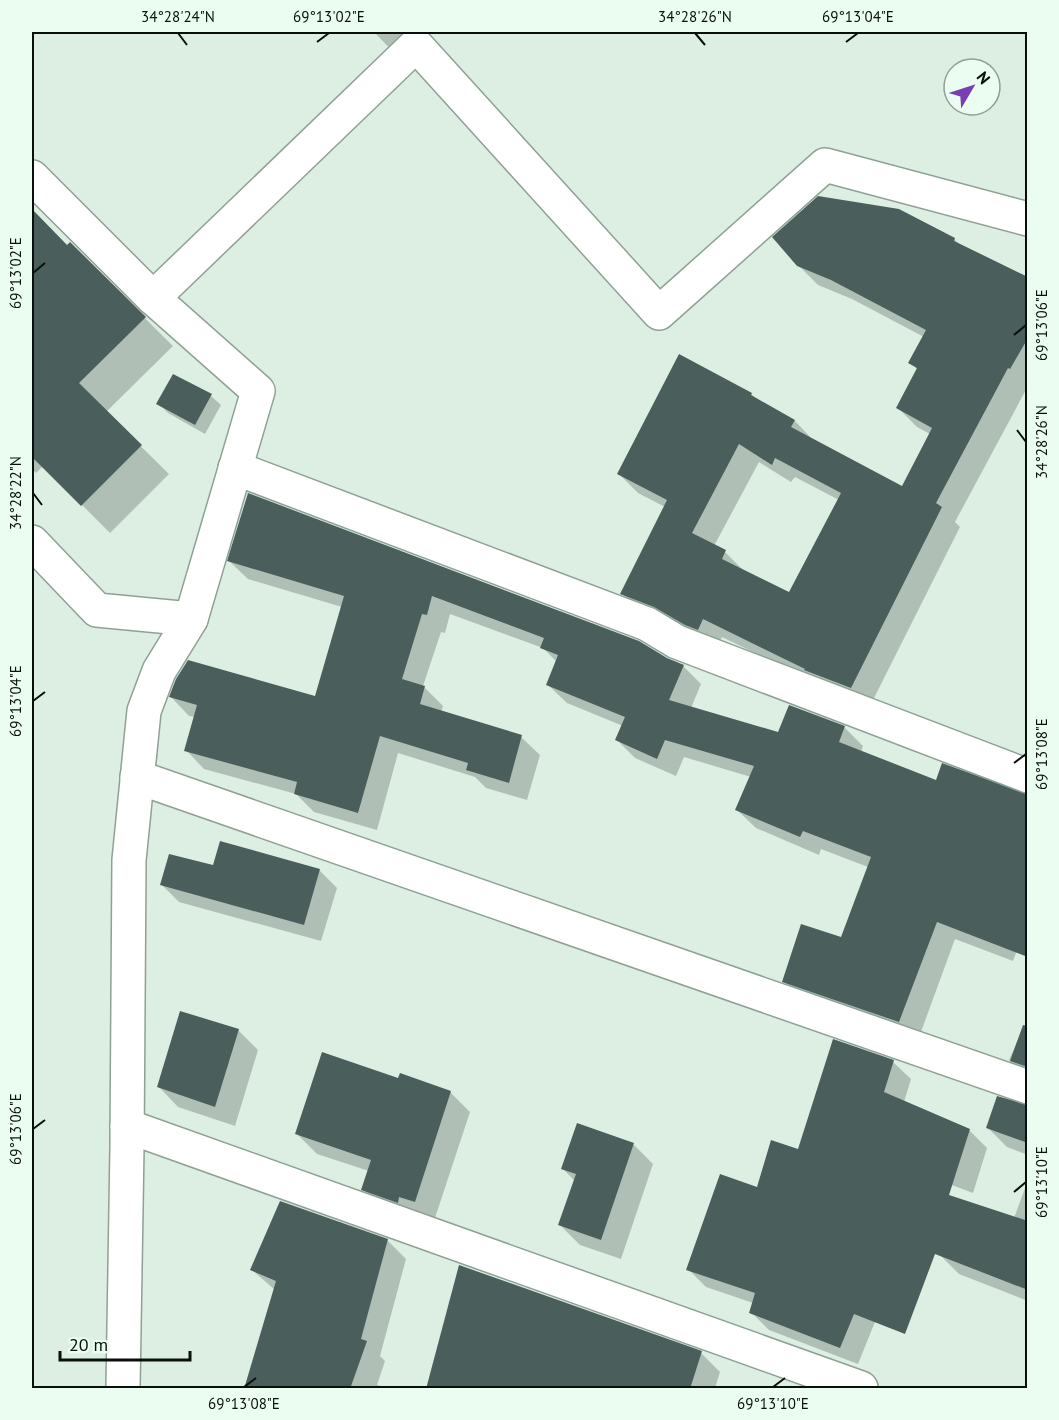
<svg xmlns="http://www.w3.org/2000/svg" width="1059" height="1420" font-family="'PT Sans',sans-serif">
<rect width="100%" height="100%" fill="#ddefe3"/>
<!-- shadow -->
<g fill="#0003" fill-rule="evenodd">
<polygon points="374,32 417,32 401,60"/>
<polygon points="32,211 67,247 70,244 173,346 106,412 169,474 110,533 43,466 36,473 32,469"/>
<path d="M954,239L962,247L1028,278V386L955,522L960,527L870,706L821,685L722,637L717,648L641,612L622,593L665,507L638,493L619,474L679,356L751,394L757,400L795,421L814,441L903,488L930,434L917,427L898,408L918,370L910,362L924,337L852,299L818,285L798,265ZM759,462L791,482L795,477L839,500L789,594L744,571L725,552L714,546Z"/>
<polygon points="211,396 221,405 205,434 168,413 158,403"/>
<polygon points="249,495 683,666 701,684 691,708 779,734 790,707 845,728 863,746 861,752 1023,933 1013,961 955,939 918,1040 802,1000 784,981 842,939 868,867 821,849 819,855 756,828 737,810 751,777 684,757 676,776 635,758 617,740 623,726 567,703 548,685 557,662 543,648 450,614 445,633 441,632 423,686 443,706 441,712 521,737 540,755 527,800 486,788 475,777 398,753 377,830 314,812 296,794 204,769 186,750 195,717 189,716 171,697 316,698 342,607 248,579 229,561"/>
<polygon points="214,867 319,870 337,888 321,941 179,902 162,885"/>
<polygon points="1028,1018 1028,1078 1009,1060"/>
<polygon points="238,1030 258,1050 235,1126 178,1107 159,1087"/>
<polygon points="893,1062 911,1079 904,1102 969,1130 987,1148 973,1193 933,1178 858,1364 769,1330 751,1312 753,1303 706,1287 688,1269 758,1189"/>
<polygon points="399,1080 450,1092 470,1112 434,1221 383,1209 363,1189 369,1171 317,1154 297,1134"/>
<polygon points="1028,1107 1028,1155 1007,1147 988,1128"/>
<polygon points="578,1125 634,1145 653,1164 621,1259 580,1245 560,1225 575,1181 563,1169"/>
<polygon points="1028,1180 1028,1301 959,1274 939,1254 1014,1218"/>
<polygon points="387,1240 406,1259 380,1356 385,1361 377,1385 388,1388 252,1388 275,1290 252,1270"/>
<polygon points="701,1353 720,1372 715,1388 428,1388"/>
</g>
<!-- building -->
<g fill="#4a5f5c" fill-rule="evenodd">
<path d="M818,196L899,209L955,238L954,241L1028,277V338L1010,369L1008,368L936,503L942,507L851,688L804,670L805,669L703,619L698,630L685,625L654,607L620,594L667,500L617,474L679,354L752,393L751,395L795,420L791,427L902,486L932,428L896,408L917,368L908,363L926,330L831,280L797,266L772,237ZM739,444L772,465L775,458L841,493L789,592L722,559L726,550L692,533Z"/>
<polygon points="32,209 67,245 70,242 146,317 79,383 142,445 81,506 32,457"/>
<polygon points="173,374 212,394 195,425 156,404"/>
<polygon points="248,493 639,641 667,658 684,665 669,700 778,732 789,705 845,726 839,742 936,780 942,763 1028,794 1028,957 937,922 899,1022 782,982 801,924 841,937 871,857 803,831 800,837 735,810 754,766 665,740 657,759 615,740 625,717 546,685 558,655 540,648 544,638 432,596 427,615 422,614 402,679 425,686 420,704 522,735 509,783 466,770 468,763 380,736 358,813 294,794 297,782 184,751 197,705 169,697 176,679 188,660 315,696 344,596 227,561"/>
<polygon points="220,841 320,869 304,925 160,885 169,854 213,865"/>
<polygon points="180,1011 239,1029 215,1107 157,1087"/>
<polygon points="1023,1025 1028,1026 1028,1067 1010,1061"/>
<polygon points="833,1039 894,1060 884,1092 970,1129 949,1195 1028,1221 1028,1290 935,1254 905,1334 854,1314 840,1348 749,1313 755,1293 686,1270 720,1174 757,1187 771,1140 798,1149"/>
<polygon points="322,1052 398,1078 400,1073 451,1091 415,1202 399,1197 398,1203 361,1190 371,1160 295,1134"/>
<polygon points="997,1096 1028,1105 1028,1143 986,1128"/>
<polygon points="577,1123 634,1143 601,1240 558,1225 576,1174 561,1169"/>
<polygon points="280,1201 388,1239 361,1339 367,1341 350,1389 244,1389 276,1281 250,1270"/>
<polygon points="459,1265 702,1351 690,1389 426,1389"/>
</g>
<g fill="none" stroke-linecap="round" stroke-linejoin="round">
<!-- minor casing -->
<g stroke="#8fa094" stroke-width="36">
<g id="minor">
<polyline points="32,177 153,298 258,391 191,619 159,671 144,711 129,860 127,1147 123,1388"/>
<polyline points="153,298 416,45 659,313 825,165 1028,219"/>
<polyline points="235,468 647,624 677,642 1028,776"/>
<polyline points="32,542 97,610 191,619"/>
<polyline points="137,777 1028,1087"/>
<polyline points="127,1126 861,1388"/>
</g>
</g>
<!-- minor -->
<use href="#minor" stroke="#fff" stroke-width="33"/>
</g>
<!-- ticks -->
<path fill="none" stroke="#090f0b" stroke-width="2" d="M178,33L187,45M695,33L705,45M317,42L329,33M846,42L858,33M33,273L45,263M1014,335L1026,325M1017,430L1026,442M33,493L42,505M33,701L45,692M1014,763L1026,754M33,1129L45,1120M1014,1192L1026,1182M244,1387L256,1378M773,1387L785,1378"/>
<!-- border -->
<rect width="1059" height="1420" fill="none" stroke="#eafdf0" stroke-width="66"/>
<!-- north arrow -->
<g transform="translate(972 87) rotate(51)"><circle r="28" fill="#eafdf0" stroke="#909e94" stroke-width="1.5"/>
<path d="M0-4.5L10 22L0 15L-10 22Z" fill="#7a3eb3"/>
<text y="-9" font-size="16" font-weight="bold" text-anchor="middle" fill="#090f0b">N</text>
</g>
<!-- scale -->
<path d="M60 1351v9h130v-9" fill="none" stroke="#090f0b" stroke-width="3"/>
<text x="69" y="1351" font-size="18" fill="#090f0b" stroke="#eafdf0" stroke-width="4.5" paint-order="stroke">20 m</text>
<rect x="33" y="33" width="993" height="1354" fill="none" stroke="#090f0b" stroke-width="2"/>
<g font-size="15" text-anchor="middle" fill="#090f0b">
<text x="178" y="22">34°28'24"N</text>
<text x="329" y="22">69°13'02"E</text>
<text x="695" y="22">34°28'26"N</text>
<text x="858" y="22">69°13'04"E</text>
<text transform="translate(16 273) rotate(-90)" y="5">69°13'02"E</text>
<text transform="translate(1042 325) rotate(-90)" y="5">69°13'06"E</text>
<text transform="translate(1042 442) rotate(-90)" y="5">34°28'26"N</text>
<text transform="translate(16 493) rotate(-90)" y="5">34°28'22"N</text>
<text transform="translate(16 701) rotate(-90)" y="5">69°13'04"E</text>
<text transform="translate(1042 754) rotate(-90)" y="5">69°13'08"E</text>
<text transform="translate(16 1129) rotate(-90)" y="5">69°13'06"E</text>
<text transform="translate(1042 1182) rotate(-90)" y="5">69°13'10"E</text>
<text x="244" y="1409">69°13'08"E</text>
<text x="773" y="1409">69°13'10"E</text>
</g>
</svg>
